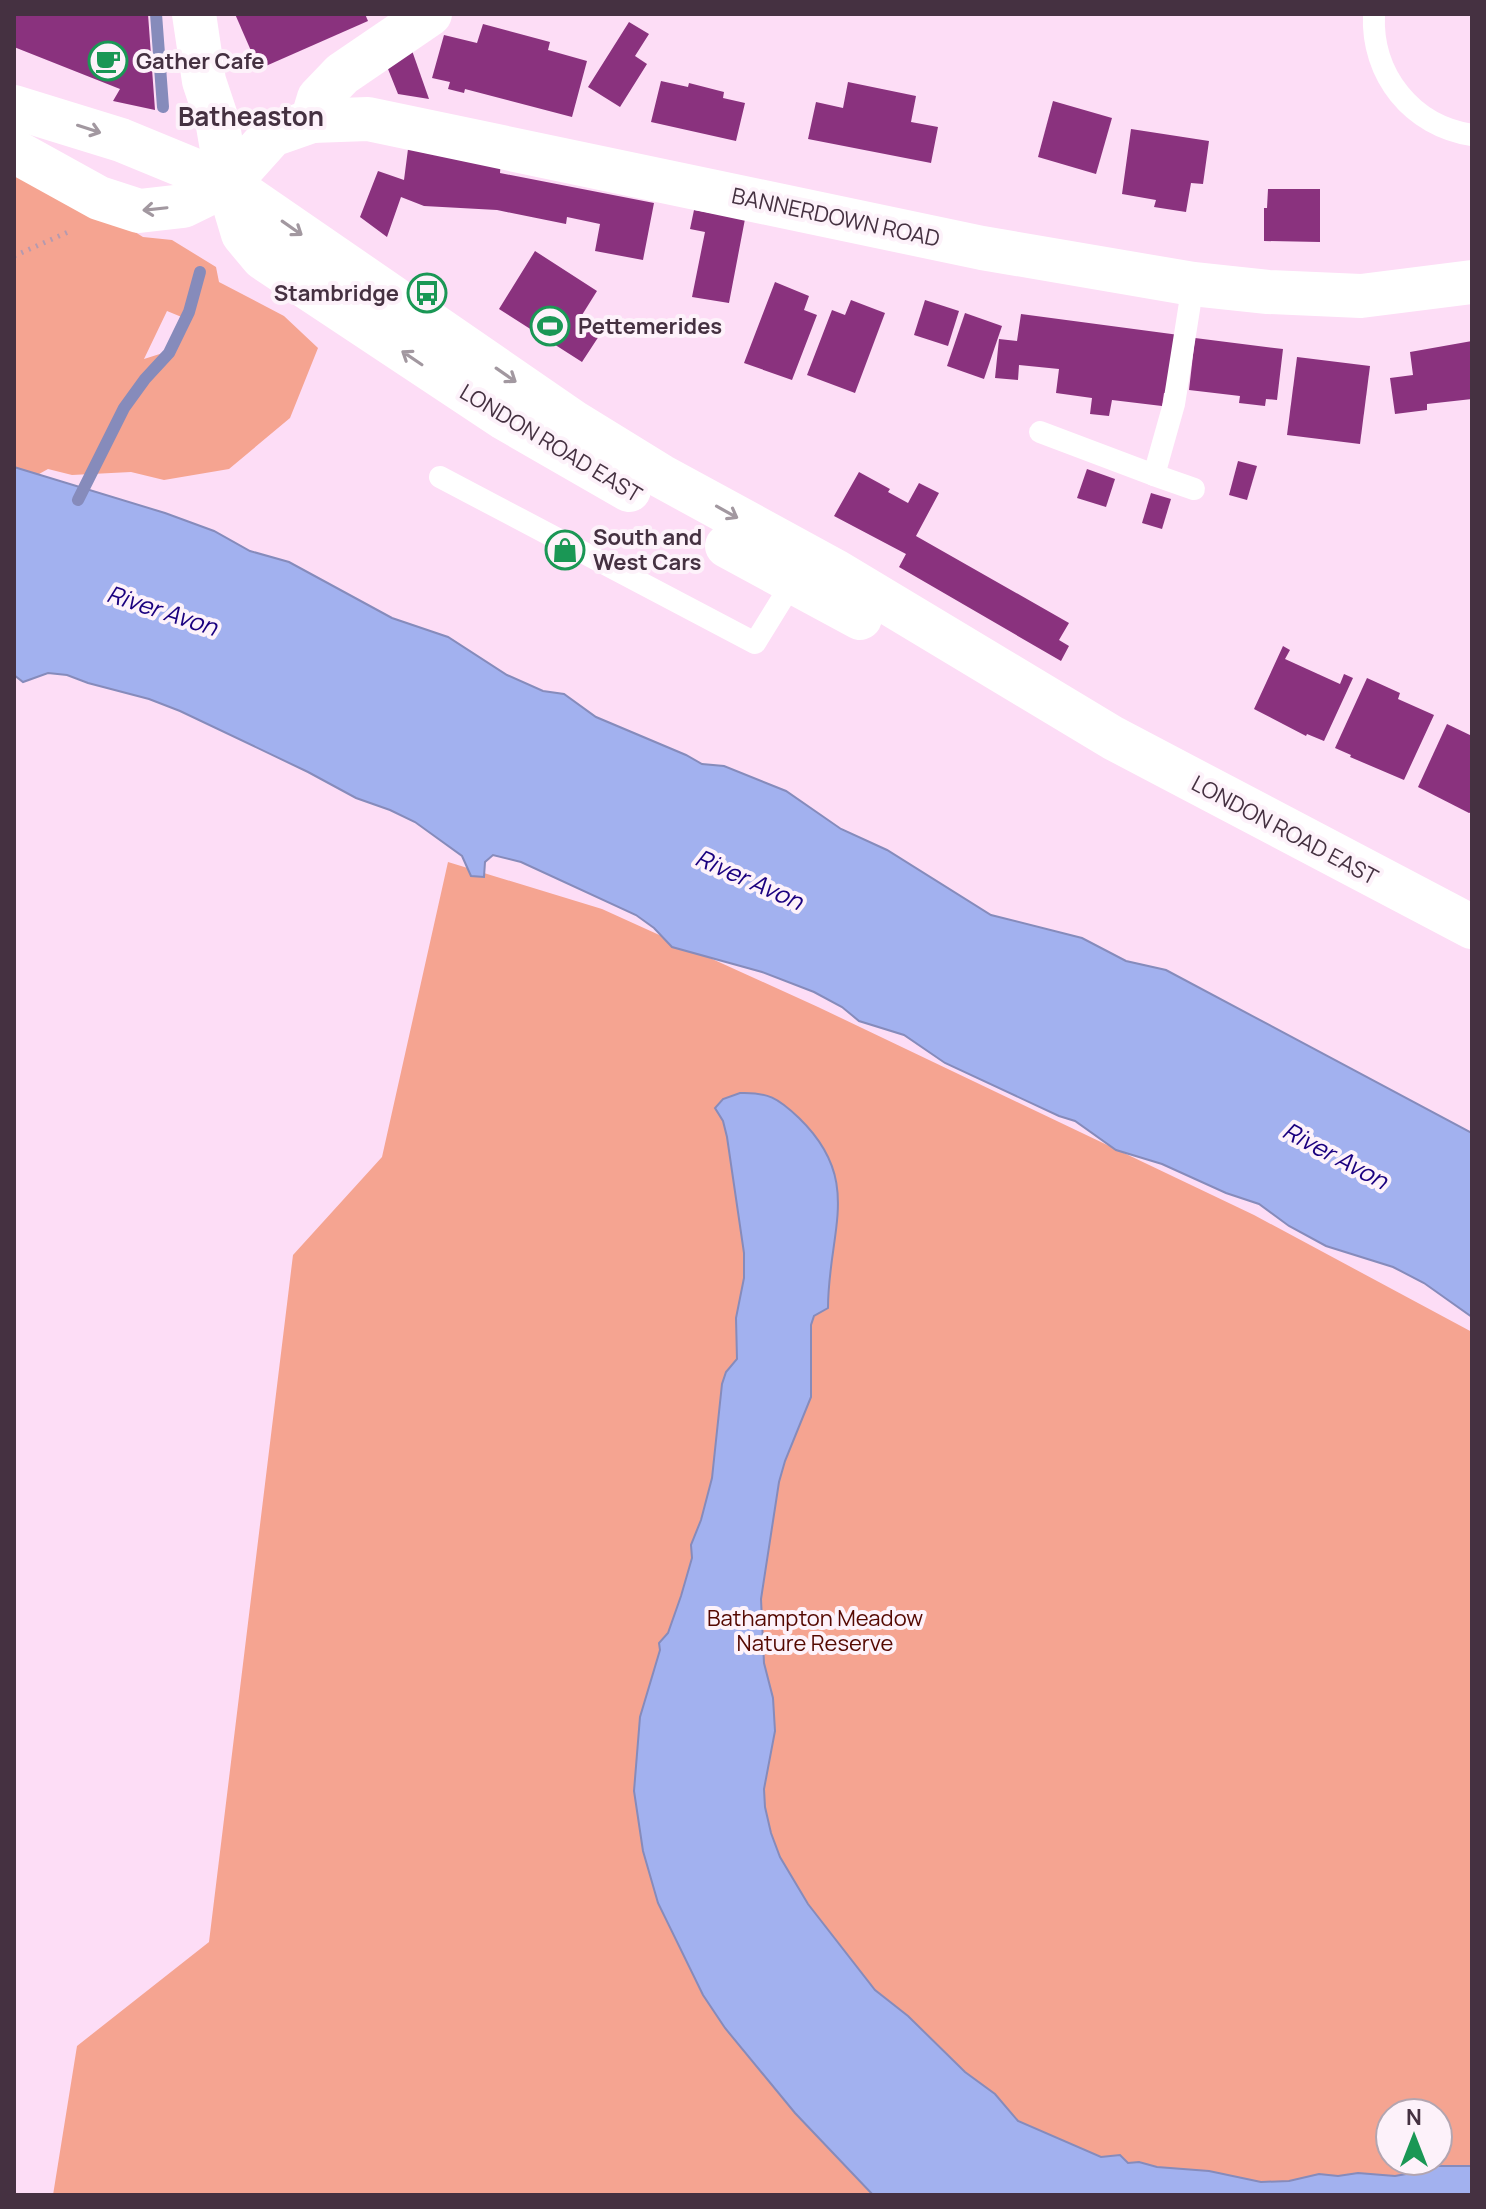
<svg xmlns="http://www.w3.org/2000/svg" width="1486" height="2209" font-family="Manrope,sans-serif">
<rect width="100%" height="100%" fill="#fdddf6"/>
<!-- green -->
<g fill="#f5a491" fill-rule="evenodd">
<path d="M14,164L98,209L143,237L172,240L216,267L219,282L284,316L318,348L290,418L229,469L164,480L131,472L72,475L48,469L14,488ZM167,311L184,318L166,352L144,359Z"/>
<path d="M448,862L602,909L818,1007L1254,1215L1472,1332V2195H53L77,2046L209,1942L293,1255L382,1157ZM1390,2113H1438V2161H1390Z"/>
</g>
<!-- water -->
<g fill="#a2b1ef" stroke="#868bbb" stroke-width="2">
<polygon points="14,467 165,513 214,531 250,551 289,562 392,618 448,637 507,675 543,691 564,694 596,717 686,755 702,764 724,766 786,791 841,829 887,850 991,915 1082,938 1126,961 1166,970 1472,1133 1472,1317 1424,1283 1393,1267 1326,1246 1289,1226 1259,1204 1226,1193 1162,1164 1116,1150 1075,1121 1059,1116 945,1063 904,1035 859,1021 842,1007 814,992 762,972 672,947 654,928 636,915 521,862 493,855 485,862 484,877 471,876 462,856 415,822 390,810 356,798 308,772 180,711 149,699 88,683 67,675 48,673 23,682 14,675"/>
<path d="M740,1093C768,1092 778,1098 799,1118C864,1181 828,1231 828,1308L814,1316L811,1325V1397L785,1461L779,1482L761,1599L764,1663L773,1698L775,1731L764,1789L765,1807L771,1833L780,1857L808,1904L875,1990L908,2016L965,2072L995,2094L1018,2121L1101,2157L1120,2155L1128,2163L1139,2162L1157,2167L1209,2171L1261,2182L1289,2181L1319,2174L1338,2176L1358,2173L1395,2176L1406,2174L1420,2166H1472V2195H873L795,2113L725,2028L703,1995L658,1903L643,1851L634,1791L640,1717L660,1650L659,1643L668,1633L681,1596L692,1558L691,1545L701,1520L712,1478L722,1384L726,1372L737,1359L736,1318L744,1278V1253L727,1137L723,1121L715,1108L723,1099Z"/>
</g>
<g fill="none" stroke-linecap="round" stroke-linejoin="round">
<!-- stream -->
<g stroke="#868bbb" stroke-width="12">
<polyline points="156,14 163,107"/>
<polyline points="78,500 124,408 145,379 169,353 189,312 200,272"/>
</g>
</g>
<!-- building -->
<g fill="#8a327e">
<polygon points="14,14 148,14 155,110 113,101 120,89 14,47"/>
<polygon points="235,14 365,14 368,21 259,69"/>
<polygon points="629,22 649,34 635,56 647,64 620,107 588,87"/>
<polygon points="483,24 550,42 548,50 587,61 572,117 465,89 464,93 448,89 450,82 432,78 444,35 477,43"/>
<polygon points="409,42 429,99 398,94 384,59"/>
<polygon points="661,81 688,87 689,83 724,92 723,98 745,103 736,141 651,122"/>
<polygon points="848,82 916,96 911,122 938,127 931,163 808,139 816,102 843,108"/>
<polygon points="1053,101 1112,118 1096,174 1038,157"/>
<polygon points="1131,129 1209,141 1203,184 1191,183 1186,212 1154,207 1156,200 1122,194"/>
<polygon points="408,149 501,159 500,173 654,203 643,260 595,251 600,224 567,217 566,224 497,210 424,206 401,197 387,237 360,217 378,171 404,180"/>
<polygon points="1268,189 1320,189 1320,242 1264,241 1264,208 1267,208"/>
<polygon points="694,210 745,219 729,303 692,297 705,232 690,229"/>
<polygon points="535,251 597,291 577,323 599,336 582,362 499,309"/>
<polygon points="775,282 809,296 804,310 817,315 792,380 744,363"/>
<polygon points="851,300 885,313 855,393 807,375 832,310 845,315"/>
<polygon points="925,300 959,311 948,346 914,335"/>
<polygon points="965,313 1002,326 984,379 947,366"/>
<polygon points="1021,314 1179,335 1171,393 1164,393 1162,406 1112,400 1109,416 1090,414 1092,398 1056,393 1059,369 1019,365 1018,380 995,378 999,339 1017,341"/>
<polygon points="1195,338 1283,349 1277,400 1266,399 1265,406 1239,403 1240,396 1189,390"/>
<polygon points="1472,341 1472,399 1427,404 1427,410 1395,414 1390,378 1413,375 1410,352"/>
<polygon points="1297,357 1370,366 1360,444 1287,435"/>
<polygon points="1238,461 1257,466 1247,500 1229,495"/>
<polygon points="1087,469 1115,479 1106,507 1077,498"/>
<polygon points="859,472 890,489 888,492 908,503 919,483 939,493 916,536 1069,623 1059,640 1069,646 1061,661 899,567 906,554 834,516"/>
<polygon points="1151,493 1171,499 1162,529 1142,523"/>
<polygon points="1283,646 1290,650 1285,659 1340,684 1344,674 1353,678 1324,741 1307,734 1306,736 1254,709"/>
<polygon points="1367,678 1400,693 1398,699 1434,715 1404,780 1350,757 1351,755 1335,748"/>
<polygon points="1447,724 1472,736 1472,812 1469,813 1418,787"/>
</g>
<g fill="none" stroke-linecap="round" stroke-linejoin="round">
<!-- path -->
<polyline stroke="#b59aaf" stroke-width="5" stroke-dasharray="2 6" stroke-linecap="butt" points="14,256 68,232"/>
<!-- lane -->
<g stroke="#fff" stroke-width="22">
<path d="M1374,14C1371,75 1412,126 1472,135"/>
<polyline points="1040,432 1154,475 1174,404 1193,284"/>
<polyline points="1154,475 1194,489"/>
<polyline points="440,477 755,643 792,583"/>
</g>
<!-- street -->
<g stroke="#fff" stroke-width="44">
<polyline points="194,14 204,81 217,120 228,184"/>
<polyline points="312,121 319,98 342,74 430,14"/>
<polyline points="228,184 272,135 312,121 368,119 982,248 1193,284 1268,292 1361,296 1472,282"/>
</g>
<!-- secondary -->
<g stroke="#fff" stroke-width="44">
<polyline points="14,107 121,140 228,184 575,423 661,476 837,572 1113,738 1472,927"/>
<polyline points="14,151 99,198 139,211 183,206 228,184"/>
<polyline points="228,184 243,234 263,258 504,418 629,490"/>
<polyline points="727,546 860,618"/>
</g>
</g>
<!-- one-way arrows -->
<defs><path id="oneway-shaft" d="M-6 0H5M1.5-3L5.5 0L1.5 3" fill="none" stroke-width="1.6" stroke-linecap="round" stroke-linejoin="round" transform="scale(2)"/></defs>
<g stroke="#a298a0">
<use href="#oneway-shaft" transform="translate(89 129) rotate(18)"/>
<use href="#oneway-shaft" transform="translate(155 209) rotate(174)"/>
<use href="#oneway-shaft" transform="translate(292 228) rotate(35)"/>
<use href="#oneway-shaft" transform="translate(412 358) rotate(-146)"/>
<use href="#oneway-shaft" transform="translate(506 375) rotate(35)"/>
<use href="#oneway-shaft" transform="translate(727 512) rotate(29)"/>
</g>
<!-- icons -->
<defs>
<g id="cafe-ring" transform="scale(2)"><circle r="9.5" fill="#fdf2fa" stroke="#1a9755" stroke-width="1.5"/><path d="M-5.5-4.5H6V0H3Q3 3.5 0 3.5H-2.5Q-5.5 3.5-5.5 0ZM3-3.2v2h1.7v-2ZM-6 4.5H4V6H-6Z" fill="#1a9755"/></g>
<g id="bus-ring" transform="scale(2)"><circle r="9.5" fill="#fdf2fa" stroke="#1a9755" stroke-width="1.5"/><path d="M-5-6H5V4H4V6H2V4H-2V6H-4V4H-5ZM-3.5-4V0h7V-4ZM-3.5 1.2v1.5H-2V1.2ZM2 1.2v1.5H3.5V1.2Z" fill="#1a9755"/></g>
<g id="stadium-ring" transform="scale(2)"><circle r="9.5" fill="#fdf2fa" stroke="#1a9755" stroke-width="1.5"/><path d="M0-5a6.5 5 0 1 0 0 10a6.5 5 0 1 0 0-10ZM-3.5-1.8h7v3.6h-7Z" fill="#1a9755"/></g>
<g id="shop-ring" transform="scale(2)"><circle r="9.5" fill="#fdf2fa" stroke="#1a9755" stroke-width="1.5"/><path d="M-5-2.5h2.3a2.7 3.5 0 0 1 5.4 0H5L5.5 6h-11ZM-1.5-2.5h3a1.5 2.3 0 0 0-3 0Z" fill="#1a9755"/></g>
</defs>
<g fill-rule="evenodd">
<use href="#cafe-ring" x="108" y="61"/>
<use href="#bus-ring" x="427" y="293"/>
<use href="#stadium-ring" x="550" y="326"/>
<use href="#shop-ring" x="565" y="550"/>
</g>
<g text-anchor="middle" stroke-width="8" stroke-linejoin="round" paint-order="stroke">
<!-- poi labels -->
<g font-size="22" font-weight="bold" fill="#453141" stroke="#fdf2fa" text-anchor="start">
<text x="136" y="69">Gather Cafe</text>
<text x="399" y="301" text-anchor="end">Stambridge</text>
<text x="578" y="334">Pettemerides</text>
<text x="593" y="545">South and<tspan x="593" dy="25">West Cars</tspan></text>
</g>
<!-- street labels -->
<g font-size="22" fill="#453141" stroke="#fdf2fa">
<text transform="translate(836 217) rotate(12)" y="8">BANNERDOWN ROAD</text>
<text transform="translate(551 443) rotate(31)" y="8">LONDON ROAD EAST</text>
<text transform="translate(1285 830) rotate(28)" y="8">LONDON ROAD EAST</text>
</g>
<!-- park labels -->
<g font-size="22" fill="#540800" stroke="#fdf2fa">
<text x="815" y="1626">Bathampton Meadow<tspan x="815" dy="25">Nature Reserve</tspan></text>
</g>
<!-- water labels -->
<g font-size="24" font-style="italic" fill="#1a007f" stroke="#fdf2fa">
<text transform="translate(162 611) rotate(18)" y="8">River Avon</text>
<text transform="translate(749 880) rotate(24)" y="8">River Avon</text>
<text transform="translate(1335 1156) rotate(28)" y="8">River Avon</text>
</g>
<!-- quarter labels -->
<g font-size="26" font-weight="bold" fill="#453141" stroke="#fdf2fa">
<text x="251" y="126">Batheaston</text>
</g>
</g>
<!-- border -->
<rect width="1486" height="2209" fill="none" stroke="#453141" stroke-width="32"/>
<!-- north arrow -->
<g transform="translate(1414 2137)"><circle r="38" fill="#fdf2fa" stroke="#b3a5b0" stroke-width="2"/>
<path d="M0-6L14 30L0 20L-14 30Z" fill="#1a9755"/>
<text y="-12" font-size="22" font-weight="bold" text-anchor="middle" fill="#453141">N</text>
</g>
</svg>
